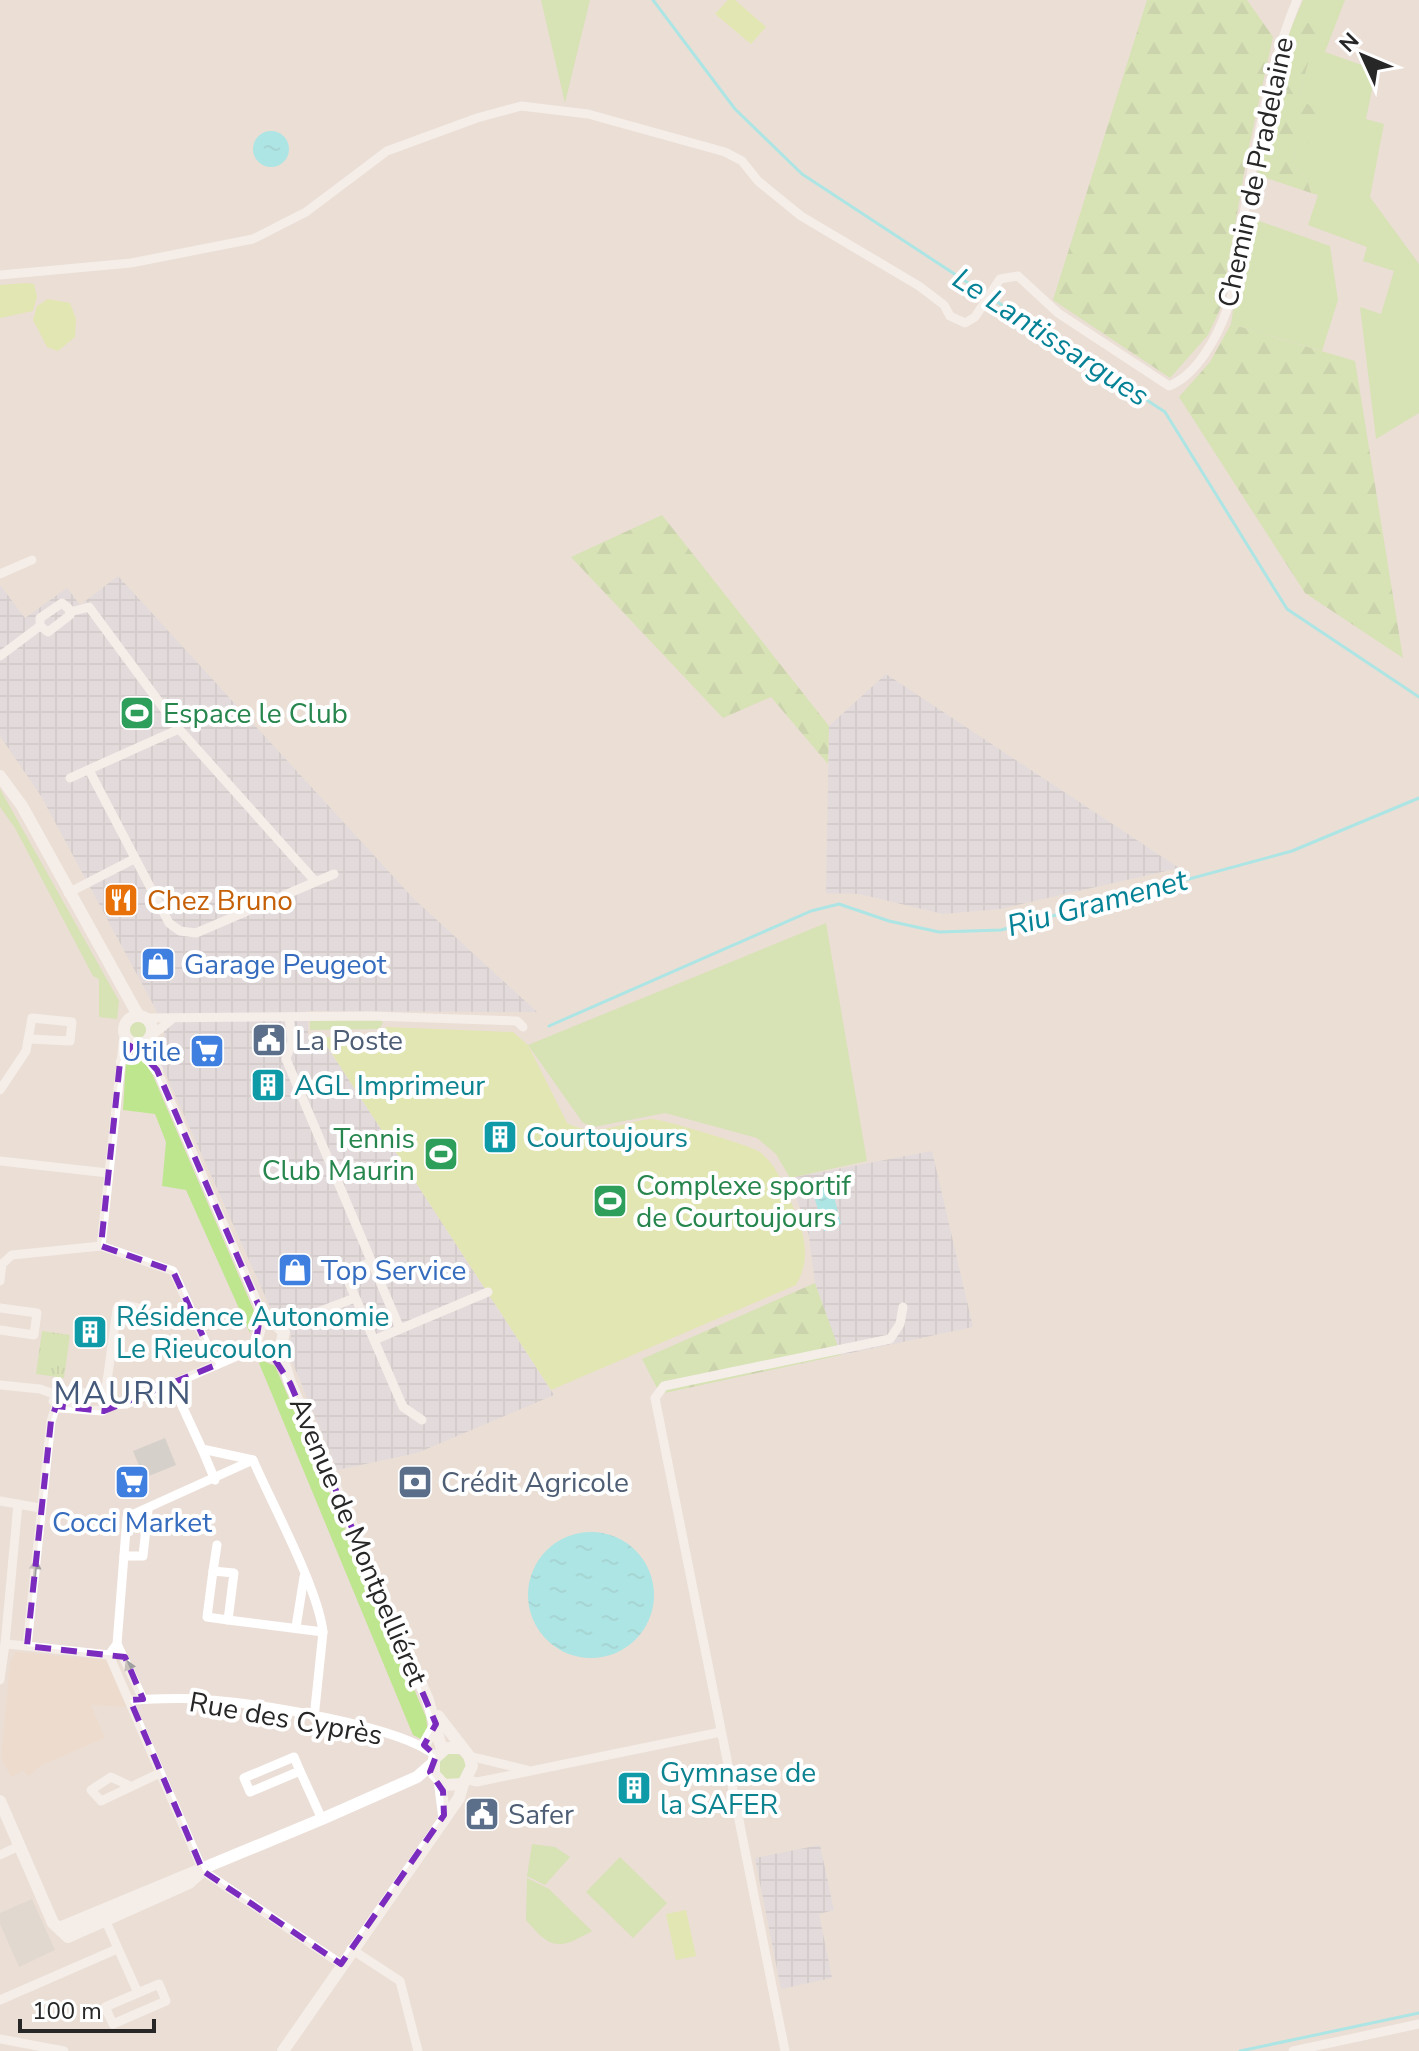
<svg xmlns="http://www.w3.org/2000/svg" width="1419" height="2051" font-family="'Nunito Sans',sans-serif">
<defs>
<pattern id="industrial-grid" width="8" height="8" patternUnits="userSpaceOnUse" patternTransform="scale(2)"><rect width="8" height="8" fill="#d9d8e2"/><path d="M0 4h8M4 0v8" fill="none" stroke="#bab9c2"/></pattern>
<pattern id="forest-firs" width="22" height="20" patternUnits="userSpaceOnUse" patternTransform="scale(2)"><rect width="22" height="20" fill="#bee68e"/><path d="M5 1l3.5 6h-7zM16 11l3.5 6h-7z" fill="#a3c57a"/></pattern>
<pattern id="park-tufts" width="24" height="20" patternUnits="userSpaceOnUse" patternTransform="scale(2)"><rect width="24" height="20" fill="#bee68e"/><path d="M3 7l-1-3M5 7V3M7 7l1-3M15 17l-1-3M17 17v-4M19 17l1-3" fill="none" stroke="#a3c57a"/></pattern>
<pattern id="water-ripples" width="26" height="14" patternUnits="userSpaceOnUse" patternTransform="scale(2)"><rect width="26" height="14" fill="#60edf6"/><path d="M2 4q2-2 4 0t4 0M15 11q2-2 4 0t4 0" fill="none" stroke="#53cbd3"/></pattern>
</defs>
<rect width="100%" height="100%" fill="#ebded6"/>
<!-- industrial -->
<g fill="url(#industrial-grid)">
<polygon points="118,576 413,898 537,1012 308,1011 308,1038 321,1037 554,1395 417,1453 337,1470 289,1354 291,1334 283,1315 270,1307 154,1048 165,1035 155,1008 41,796 0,736 0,585 25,618 67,588 80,605"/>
<polygon points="886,674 1179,868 1000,909 943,914 859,894 826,893 829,726"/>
<polygon points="932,1151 973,1327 841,1355 815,1283 809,1236 790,1178"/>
<polygon points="820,1845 834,1910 819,1914 832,1978 781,1989 755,1858"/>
</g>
<!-- education -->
<polygon fill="#efd8c4" points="16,1652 107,1660 127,1707 91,1705 105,1738 40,1766 29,1776 23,1771 11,1777 1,1758 10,1662"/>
<!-- grass -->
<g fill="#bee68e">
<polygon points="541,0 590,0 565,103"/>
<polygon points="1303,0 1345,0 1325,52 1376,70 1366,119 1384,124 1370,197 1419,264 1419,413 1376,439 1360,307 1381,314 1394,271 1363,261 1367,247 1308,225 1318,195 1311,193 1307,179 1291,163 1297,145 1299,97 1317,27 1295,19"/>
<polygon points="1248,217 1330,246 1338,300 1322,351 1231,324"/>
<polygon points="0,789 119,1001 117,1019 99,1017 99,979 93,976 15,828 0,807"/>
<polygon points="826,923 867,1161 790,1178 776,1154 757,1138 665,1113 594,1127 583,1123 528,1045"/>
<polygon points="310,1019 380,1019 383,1023 379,1029 310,1030"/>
<circle cx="138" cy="1030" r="9"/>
<polygon points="133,1056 140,1057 151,1071 254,1311 250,1333 186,1190 162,1186 166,1142 155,1114 123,1110 126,1061"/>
<polygon points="263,1361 275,1366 426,1717 428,1733 421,1739 413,1735 259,1363"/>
<circle cx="452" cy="1767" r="14"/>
<polygon points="532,1844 555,1847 570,1857 545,1885 527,1876"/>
<polygon points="620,1857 667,1903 633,1938 586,1892"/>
<path d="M527,1878L549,1889L592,1931C559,1950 551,1950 526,1920Z"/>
</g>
<!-- forest -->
<g fill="url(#forest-firs)">
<polygon points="1147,0 1247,0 1273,37 1247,156 1221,307 1208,335 1170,378 1053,300"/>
<polygon points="1295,19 1318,26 1299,97 1320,114 1318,132 1308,143 1297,145 1291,163 1307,179 1311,193 1257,175 1286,39"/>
<polygon points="1231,324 1355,361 1403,658 1305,593 1179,397 1210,362"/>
<polygon points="662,515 829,726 828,764 771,697 723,718 571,557"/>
<polygon points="815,1283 841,1355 660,1394 642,1359"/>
</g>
<!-- park -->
<polygon fill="url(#park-tufts)" points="42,1331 70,1335 64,1378 36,1374"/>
<!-- pitch -->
<g fill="#d8ef89">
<polygon points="728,0 735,0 766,27 751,44 715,14"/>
<polygon points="26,283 34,284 37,297 33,311 0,318 0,285"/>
<polygon points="48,299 70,303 76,319 75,337 58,351 47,347 33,320 37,306"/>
<path d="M386,1027L513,1032L528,1045L567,1123C596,1138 620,1123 650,1119C660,1118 752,1146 760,1152C778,1166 786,1190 794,1209C805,1235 811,1260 796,1285L551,1390L321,1037L379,1036Z"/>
<polygon points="686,1910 696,1956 676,1960 666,1914"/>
</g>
<!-- plaza -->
<g fill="#d6d0ca">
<polygon points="165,1438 176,1465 144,1478 133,1451"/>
<polygon points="32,1899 55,1950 19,1967 0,1924 0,1913"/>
</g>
<!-- water -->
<g fill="url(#water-ripples)">
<circle cx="271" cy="149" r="18"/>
<polygon points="824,1179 831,1185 841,1224 824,1231 810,1182"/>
<circle cx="591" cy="1595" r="63"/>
</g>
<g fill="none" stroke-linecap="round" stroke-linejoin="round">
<!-- stream -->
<g stroke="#60edf6" stroke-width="3">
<polyline points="653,0 735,109 802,174 1165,412 1287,609 1419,697"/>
<polyline points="549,1026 811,911 839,904 889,921 939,932 1001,930 1292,851 1419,798"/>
<polyline points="1240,2051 1419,2013"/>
</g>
<!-- street -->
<g stroke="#fff" stroke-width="9">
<path d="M0,275L131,263L253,239L306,212L387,151L477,118L521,106L588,114L725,152L742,161L758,181L801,216L919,286L944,305L950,316L965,323L975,317L1000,279L1018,276L1058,313L1169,386C1197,375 1217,337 1227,310C1238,281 1238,244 1244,214C1257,142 1269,67 1297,0"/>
<polyline points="0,574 32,560"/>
<polyline points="70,612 89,607 179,729 315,881"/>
<polyline points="0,656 40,626 40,618 62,603 69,609 70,615 48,632 40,626"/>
<polyline points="89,770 169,923 180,931 196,933 334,874"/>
<polyline points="70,778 179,729"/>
<polyline points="68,893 134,859"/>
<polyline points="289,1017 292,1041 286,1059 400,1329"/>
<polyline points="146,1018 370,1016 517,1021 523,1027"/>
<polyline points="150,1037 171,1020"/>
<polyline points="120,1062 133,1044"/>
<polyline points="157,1070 261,1311"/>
<polyline points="0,1090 26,1051 32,1018 72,1022 70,1041 30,1039"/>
<polyline points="0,1161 108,1173"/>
<polyline points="101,1246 124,1035"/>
<polyline points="372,1262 348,1271 346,1276 374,1340 488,1292"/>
<polyline points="0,1281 2,1264 12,1255 101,1246 173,1271 216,1365"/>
<polyline points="0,1308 37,1313 34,1335 0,1330"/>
<polyline points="281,1326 355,1298"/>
<polyline points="374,1340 403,1407 422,1420"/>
<path d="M172,1384L202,1449L253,1460C272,1504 318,1588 323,1632L314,1718"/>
<polyline points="0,1385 40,1389 54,1394"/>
<polygon points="59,1390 100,1394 110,1405 103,1411 60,1408 53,1401"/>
<polyline points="105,1396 117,1309 123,1304 142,1309 138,1322 117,1319"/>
<polyline points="110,1405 126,1404 239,1355 259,1351"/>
<polyline points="202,1449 215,1480"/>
<polyline points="0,1501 40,1508"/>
<polyline points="18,1504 5,1644 27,1646 51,1421 56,1406"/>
<polyline points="124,1556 143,1556 148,1510"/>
<polygon points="213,1571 234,1573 228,1620 207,1617"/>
<polyline points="213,1571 217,1545"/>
<polyline points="228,1620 323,1632"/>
<polyline points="296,1627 304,1577"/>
<polyline points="117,1644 143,1699"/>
<polyline points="27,1646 109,1655"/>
<polyline points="109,1655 203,1871 341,1964"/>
<polyline points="109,1655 117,1644 127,1517 253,1460"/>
<polyline points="0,1680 5,1644"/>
<path d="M130,1700C157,1699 185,1697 211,1700C260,1704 401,1726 436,1756"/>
<polyline points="469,1756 527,1770"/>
<polygon points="294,1757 300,1771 250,1792 244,1778"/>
<polyline points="300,1771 322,1819"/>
<polyline points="468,1780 477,1782 721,1732"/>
<polyline points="130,1786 111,1777 91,1790 101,1801 160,1773"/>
<polyline points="0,1855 19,1846"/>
<polyline points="103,1915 138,1993"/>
<polyline points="351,1949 400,1981 418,2051"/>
<polygon points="159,1984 166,2001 113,2024 105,2007"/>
<polyline points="0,2000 117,1949"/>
<polyline points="0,2039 64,2051"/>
<polyline points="785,2051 655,1398 664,1386 890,1339 900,1324 903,1307"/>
<polyline points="1293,2051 1419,2024"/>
</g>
<!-- secondary -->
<g stroke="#fff" stroke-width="12">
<polyline points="0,776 22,806 138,1015"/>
<circle cx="138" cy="1030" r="14"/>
<polyline points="138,1044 157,1070"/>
<polyline points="261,1311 284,1332 280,1350 272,1355 259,1351 256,1342 261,1324 270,1320"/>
<polyline points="280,1350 290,1383 428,1700 442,1750"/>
<polyline points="438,1716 469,1756 472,1766 463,1784 444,1785 434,1774 434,1759 446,1748 460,1748"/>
<polyline points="424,1745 436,1724"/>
<polyline points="440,1783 444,1815"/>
<polyline points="0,1801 53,1923 68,1937 189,1883 200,1873"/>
<polyline points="59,1928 322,1819 417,1777 433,1763"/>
<polyline points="283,2051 459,1798 463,1784"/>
</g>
</g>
<!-- one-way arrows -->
<defs><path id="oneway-solid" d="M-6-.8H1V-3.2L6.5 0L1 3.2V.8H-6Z" transform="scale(2)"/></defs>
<g fill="#9e9e9e">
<use href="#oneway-solid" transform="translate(35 1571) rotate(-85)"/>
<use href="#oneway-solid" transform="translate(131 1671) rotate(-114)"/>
</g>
<!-- marked area -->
<path d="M0 0H1419V2051H0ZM133,1044L157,1070L261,1311L254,1353L272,1355L290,1383L436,1724L424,1745L436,1756L430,1772L443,1791L444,1815L341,1964L203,1871L130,1700L143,1699L125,1657L27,1646L51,1421L56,1406L104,1411L216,1365L173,1271L101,1246L120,1062Z" fill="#ebded6" fill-opacity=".55" fill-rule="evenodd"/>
<path fill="none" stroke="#7b2cbf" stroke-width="6" stroke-dasharray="16 10" stroke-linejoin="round" d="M133,1044L157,1070L261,1311L254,1353L272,1355L290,1383L436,1724L424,1745L436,1756L430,1772L443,1791L444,1815L341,1964L203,1871L130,1700L143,1699L125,1657L27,1646L51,1421L56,1406L104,1411L216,1365L173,1271L101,1246L120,1062Z"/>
<!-- icons -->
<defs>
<g id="stadium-square" transform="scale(1.8)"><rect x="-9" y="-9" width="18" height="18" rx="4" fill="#2e9e5b" stroke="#fff"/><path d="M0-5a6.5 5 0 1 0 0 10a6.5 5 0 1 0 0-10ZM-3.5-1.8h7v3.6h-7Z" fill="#fff"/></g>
<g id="restaurant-square" transform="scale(1.8)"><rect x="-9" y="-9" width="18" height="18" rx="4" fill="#e8710a" stroke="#fff"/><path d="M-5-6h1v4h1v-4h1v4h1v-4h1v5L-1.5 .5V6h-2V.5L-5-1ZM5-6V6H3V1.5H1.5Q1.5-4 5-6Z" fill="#fff"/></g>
<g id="shop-square" transform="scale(1.8)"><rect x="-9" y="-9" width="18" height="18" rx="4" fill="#3f7fe0" stroke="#fff"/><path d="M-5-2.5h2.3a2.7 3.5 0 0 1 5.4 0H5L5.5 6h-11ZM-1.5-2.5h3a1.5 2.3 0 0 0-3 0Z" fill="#fff"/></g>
<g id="civic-square" transform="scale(1.8)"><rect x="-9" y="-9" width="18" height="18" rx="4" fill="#5c6f8a" stroke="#fff"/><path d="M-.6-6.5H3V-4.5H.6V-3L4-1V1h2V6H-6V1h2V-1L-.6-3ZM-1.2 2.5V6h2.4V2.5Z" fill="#fff"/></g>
<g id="supermarket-square" transform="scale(1.8)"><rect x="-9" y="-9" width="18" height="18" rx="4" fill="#3f7fe0" stroke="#fff"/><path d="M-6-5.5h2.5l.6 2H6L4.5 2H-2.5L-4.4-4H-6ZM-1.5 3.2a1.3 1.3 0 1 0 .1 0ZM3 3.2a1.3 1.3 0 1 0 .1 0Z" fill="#fff"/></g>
<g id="building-square" transform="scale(1.8)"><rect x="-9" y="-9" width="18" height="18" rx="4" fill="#0f9aa8" stroke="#fff"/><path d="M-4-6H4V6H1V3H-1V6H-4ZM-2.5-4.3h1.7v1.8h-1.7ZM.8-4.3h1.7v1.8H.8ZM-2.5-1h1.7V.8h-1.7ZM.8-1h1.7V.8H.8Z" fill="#fff"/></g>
<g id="bank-square" transform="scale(1.8)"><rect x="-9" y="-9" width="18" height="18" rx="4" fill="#5c6f8a" stroke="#fff"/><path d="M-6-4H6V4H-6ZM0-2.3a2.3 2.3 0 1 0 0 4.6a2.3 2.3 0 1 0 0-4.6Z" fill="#fff"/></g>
</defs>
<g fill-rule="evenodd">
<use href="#stadium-square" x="137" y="713"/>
<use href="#restaurant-square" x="121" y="900"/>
<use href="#shop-square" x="158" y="964"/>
<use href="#civic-square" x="269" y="1040"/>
<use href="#supermarket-square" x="207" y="1051"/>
<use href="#building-square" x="268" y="1085"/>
<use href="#building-square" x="500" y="1137"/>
<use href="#stadium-square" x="441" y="1154"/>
<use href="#stadium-square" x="610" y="1201"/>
<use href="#shop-square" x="295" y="1270"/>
<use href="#building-square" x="90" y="1332"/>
<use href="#supermarket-square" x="132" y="1482"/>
<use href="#bank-square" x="415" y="1482"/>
<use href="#building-square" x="634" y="1788"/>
<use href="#civic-square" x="482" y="1814"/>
</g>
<g text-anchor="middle" stroke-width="8" stroke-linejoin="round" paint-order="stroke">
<!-- street labels -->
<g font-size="28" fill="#272727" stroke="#fff">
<text transform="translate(1255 172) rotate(-78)" y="10">Chemin de Pradelaine</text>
<text transform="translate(359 1541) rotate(67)" y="10">Avenue de Montpelliéret</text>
<text transform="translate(286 1718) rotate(10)" y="10">Rue des Cyprès</text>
</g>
<!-- leisure labels -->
<g font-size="28" fill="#27864d" stroke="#fff" text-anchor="start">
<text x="163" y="723">Espace le Club</text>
<text x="415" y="1148" text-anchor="end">Tennis<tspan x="415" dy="32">Club Maurin</tspan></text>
<text x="636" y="1195">Complexe sportif<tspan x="636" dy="32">de Courtoujours</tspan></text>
</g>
<!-- food labels -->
<g font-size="28" fill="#c56008" stroke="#fff" text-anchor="start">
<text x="147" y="910">Chez Bruno</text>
</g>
<!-- shop labels -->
<g font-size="28" fill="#366cbe" stroke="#fff" text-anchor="start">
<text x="184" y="974">Garage Peugeot</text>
<text x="181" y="1061" text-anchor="end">Utile</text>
<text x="321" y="1280">Top Service</text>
<text x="132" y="1532" text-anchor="middle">Cocci Market</text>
</g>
<!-- service labels -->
<g font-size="28" fill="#4e5e75" stroke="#fff" text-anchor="start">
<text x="295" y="1050">La Poste</text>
<text x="441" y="1492">Crédit Agricole</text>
<text x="508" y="1824">Safer</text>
</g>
<!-- culture labels -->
<g font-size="28" fill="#0d838f" stroke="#fff" text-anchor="start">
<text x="294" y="1095">AGL Imprimeur</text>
<text x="526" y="1147">Courtoujours</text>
<text x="116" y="1326">Résidence Autonomie<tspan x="116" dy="32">Le Rieucoulon</tspan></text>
<text x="660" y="1782">Gymnase de<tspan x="660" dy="32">la SAFER</tspan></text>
</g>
<!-- water labels -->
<g font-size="30" font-style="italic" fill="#058296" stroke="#fff">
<text transform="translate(1051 337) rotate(33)" y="10">Le Lantissargues</text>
<text transform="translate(1097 903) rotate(-15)" y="10">Riu Gramenet</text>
</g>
<!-- quarter labels -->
<g font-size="32" letter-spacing="2" fill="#45597a" stroke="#fff">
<text x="123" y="1404">MAURIN</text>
</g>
</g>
<!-- north arrow -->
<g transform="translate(1363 56) rotate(314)" stroke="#ffffff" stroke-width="6" paint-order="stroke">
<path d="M0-6L14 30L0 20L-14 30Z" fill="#272727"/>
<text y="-12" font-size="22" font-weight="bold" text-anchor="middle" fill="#272727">N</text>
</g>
<!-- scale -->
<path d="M20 2019v12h134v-12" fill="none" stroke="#272727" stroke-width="4"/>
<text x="32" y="2019" font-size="24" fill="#272727" stroke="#ffffff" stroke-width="6" paint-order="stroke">100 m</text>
</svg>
